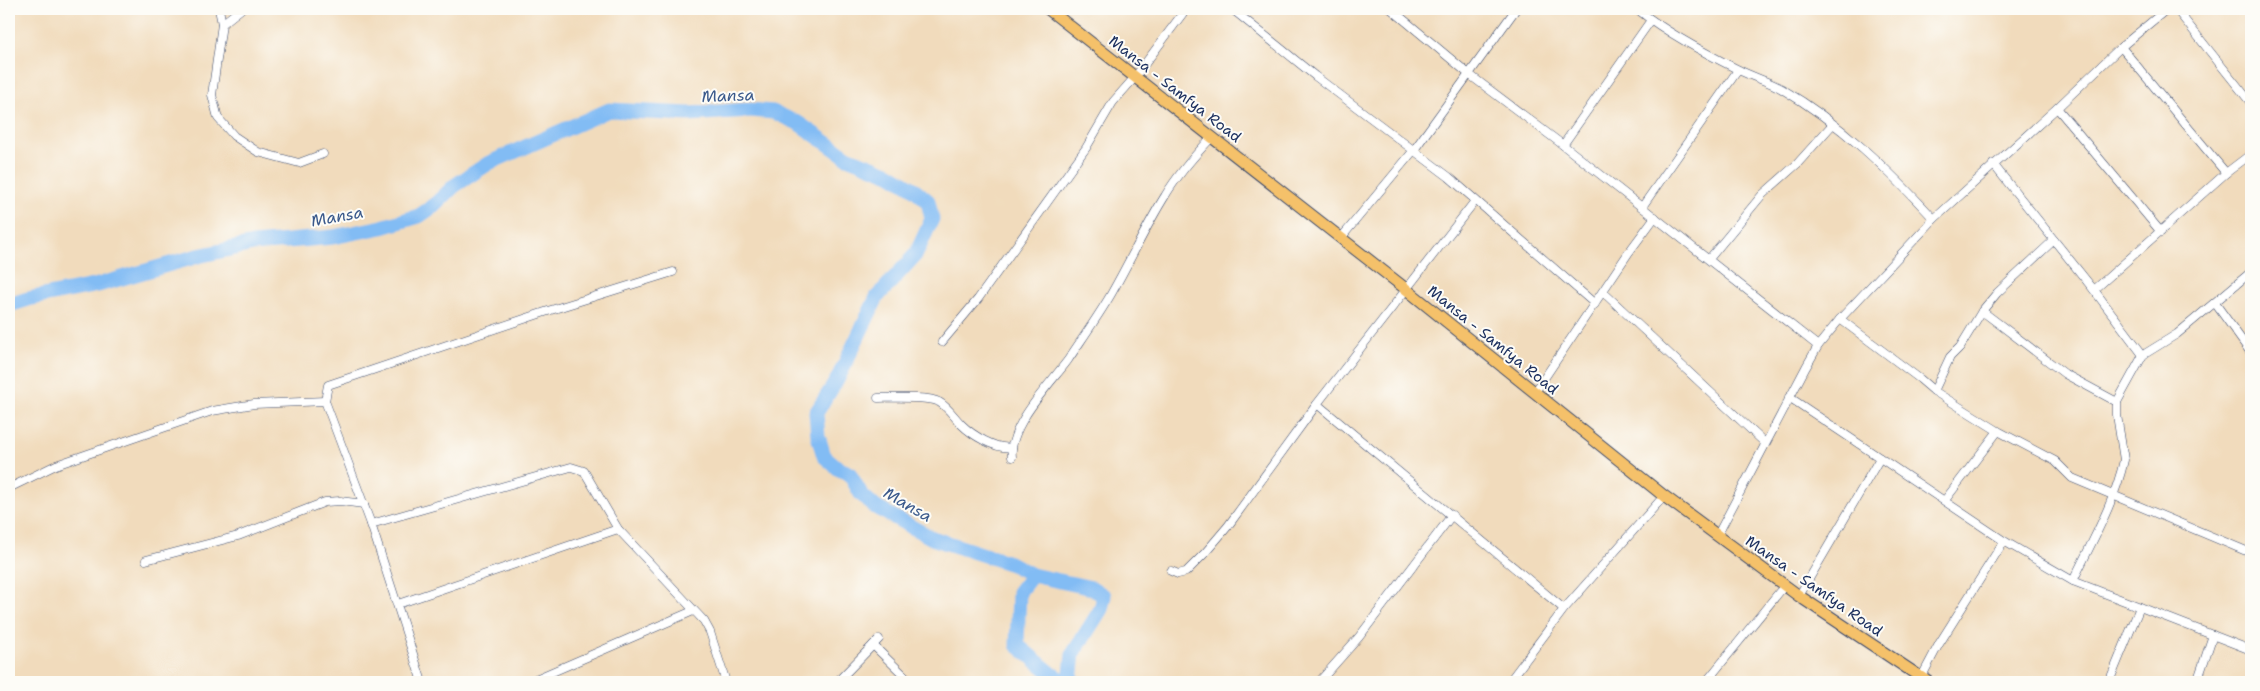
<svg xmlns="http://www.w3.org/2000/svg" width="2260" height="691" font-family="'Shantell Sans',sans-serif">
<rect width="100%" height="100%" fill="#fdfcf7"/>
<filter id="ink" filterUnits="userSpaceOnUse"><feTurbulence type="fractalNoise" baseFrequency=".02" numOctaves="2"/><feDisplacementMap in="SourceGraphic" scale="10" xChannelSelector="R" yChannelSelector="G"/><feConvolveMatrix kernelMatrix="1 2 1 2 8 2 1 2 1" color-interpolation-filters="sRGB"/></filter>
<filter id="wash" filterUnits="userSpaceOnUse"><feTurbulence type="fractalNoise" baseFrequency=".0096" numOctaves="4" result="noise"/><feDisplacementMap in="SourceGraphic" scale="20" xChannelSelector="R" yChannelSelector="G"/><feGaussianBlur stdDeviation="1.12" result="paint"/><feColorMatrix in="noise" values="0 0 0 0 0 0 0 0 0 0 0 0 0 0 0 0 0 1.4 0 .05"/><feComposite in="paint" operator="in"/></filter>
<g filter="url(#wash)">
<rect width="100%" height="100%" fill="#f1dbbc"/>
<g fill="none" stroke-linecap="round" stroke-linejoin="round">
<!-- river -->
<g stroke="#82bcf4" stroke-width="15">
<polyline points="9,305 28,299 98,285 198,256 253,244 333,237 382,227 419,216 435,205 454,186 489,163 609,110 689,114 750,110 773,112 798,123 847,157 890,174 914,189 928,201 932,219 916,254 877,297 837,380 816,413 818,436 824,456 839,469 849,473 861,494 875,507 932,538 1012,564 1032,575 1092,588 1104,596 1101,609 1073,654 1070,682"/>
<polyline points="1032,575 1019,592 1017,645 1052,674 1067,682"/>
</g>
</g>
</g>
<g filter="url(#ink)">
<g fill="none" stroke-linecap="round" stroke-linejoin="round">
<!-- minor casing -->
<g stroke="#3b496c" stroke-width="9">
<g id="minor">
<polyline points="219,9 222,24 212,95 218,118 234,136 258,152 299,163 323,154"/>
<polyline points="1232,9 1315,76 1449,177 1595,304"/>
<polyline points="1391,9 1470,75 1563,145 1818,346"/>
<path d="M1637,9C1667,33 1703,52 1737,69C1752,77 1768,81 1782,89C1840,123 1889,170 1934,219"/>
<polyline points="2176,9 2251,103"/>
<polyline points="222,24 241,9"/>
<polyline points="2121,47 2226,173"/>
<polyline points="2057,108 2161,232"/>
<polyline points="1563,145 1651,20"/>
<polyline points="1993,164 2094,290 2143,355"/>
<polyline points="1642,207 1738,70"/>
<polyline points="1341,238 1414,150 1516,9"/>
<polyline points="1709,259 1762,195 1797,164 1832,125"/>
<polyline points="2094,290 2226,173 2251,154"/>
<polyline points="1603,292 1765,443"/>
<polyline points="2215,303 2251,353"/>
<polyline points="1982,311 2065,374 2117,402"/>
<polyline points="1840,319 1920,379 1934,391 1998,431"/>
<polyline points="942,342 978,299 1086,148 1113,102 1135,77 1186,9"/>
<polyline points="1934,391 1950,357 1960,347 1982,311 1997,293 2054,240"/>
<polyline points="1535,392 1629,252 1655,217"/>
<polyline points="1789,397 2004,541 2073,581 2251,650"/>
<path d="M878,398C892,398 929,396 939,402C948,407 954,417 961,424C972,435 996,450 1012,447"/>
<polyline points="1317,404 1564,609"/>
<path d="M1012,457C1008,426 1051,383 1068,360C1082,339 1097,318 1110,296C1129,263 1145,228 1165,196C1178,174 1195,155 1212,137"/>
<polyline points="9,488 56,465 212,411 254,404 325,401"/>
<polyline points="1945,500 1998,431 2055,461 2072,478 2251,553"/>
<polyline points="371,524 571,467 584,471 618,529 704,621 710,632 726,682"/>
<polyline points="1717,536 1806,367 1818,346 1840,319 1934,219 2057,108 2121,47 2167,9"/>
<polyline points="146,560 238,536 325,502 340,501 364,504"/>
<polyline points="1171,571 1178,574 1186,572 1205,553 1228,526 1317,404 1475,201"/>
<path d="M2073,581C2091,543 2115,502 2124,460L2117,415V402L2143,355L2177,334L2251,272"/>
<polyline points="1799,596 1880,458"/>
<polyline points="398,604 618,529"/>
<polyline points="873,645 911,682"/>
<polyline points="1921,678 1939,644 2004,541"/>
<polyline points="422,682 371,524 325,401 328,385 551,310 673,272"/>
<polyline points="529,682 693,611"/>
<polyline points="837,682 879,639"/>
<polyline points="1319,682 1359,637 1452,515"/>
<polyline points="1509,682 1564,609 1664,496"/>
<polyline points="1706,682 1785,585"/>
<polyline points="2109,682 2140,607"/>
<polyline points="2197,682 2213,635"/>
</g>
</g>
<!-- primary casing -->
<g stroke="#3b496c" stroke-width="13">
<polyline id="primary" points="1048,9 1406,289 1664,496 1799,596 1928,682"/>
</g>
<!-- minor -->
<use href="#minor" stroke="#fff" stroke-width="8"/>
<!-- primary -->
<use href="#primary" stroke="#f5c16b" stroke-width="11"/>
</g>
</g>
<g text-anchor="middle" stroke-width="4" stroke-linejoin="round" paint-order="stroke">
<!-- street labels -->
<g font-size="15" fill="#1b2f5e" stroke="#fdfcf7">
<text transform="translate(1175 89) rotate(38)" y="5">Mansa - Samfya Road</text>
<text transform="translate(1493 340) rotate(39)" y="5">Mansa - Samfya Road</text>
<text transform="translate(1814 586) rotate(35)" y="5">Mansa - Samfya Road</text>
</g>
<!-- water labels -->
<g font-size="16" font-style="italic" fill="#3a598b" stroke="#fdfcf7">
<text transform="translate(728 95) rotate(-2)" y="6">Mansa</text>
<text transform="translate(337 216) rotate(-10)" y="6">Mansa</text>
<text transform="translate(908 504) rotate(30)" y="6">Mansa</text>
</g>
</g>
<!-- margin -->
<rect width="2260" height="691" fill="none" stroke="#fdfcf7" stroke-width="30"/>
</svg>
